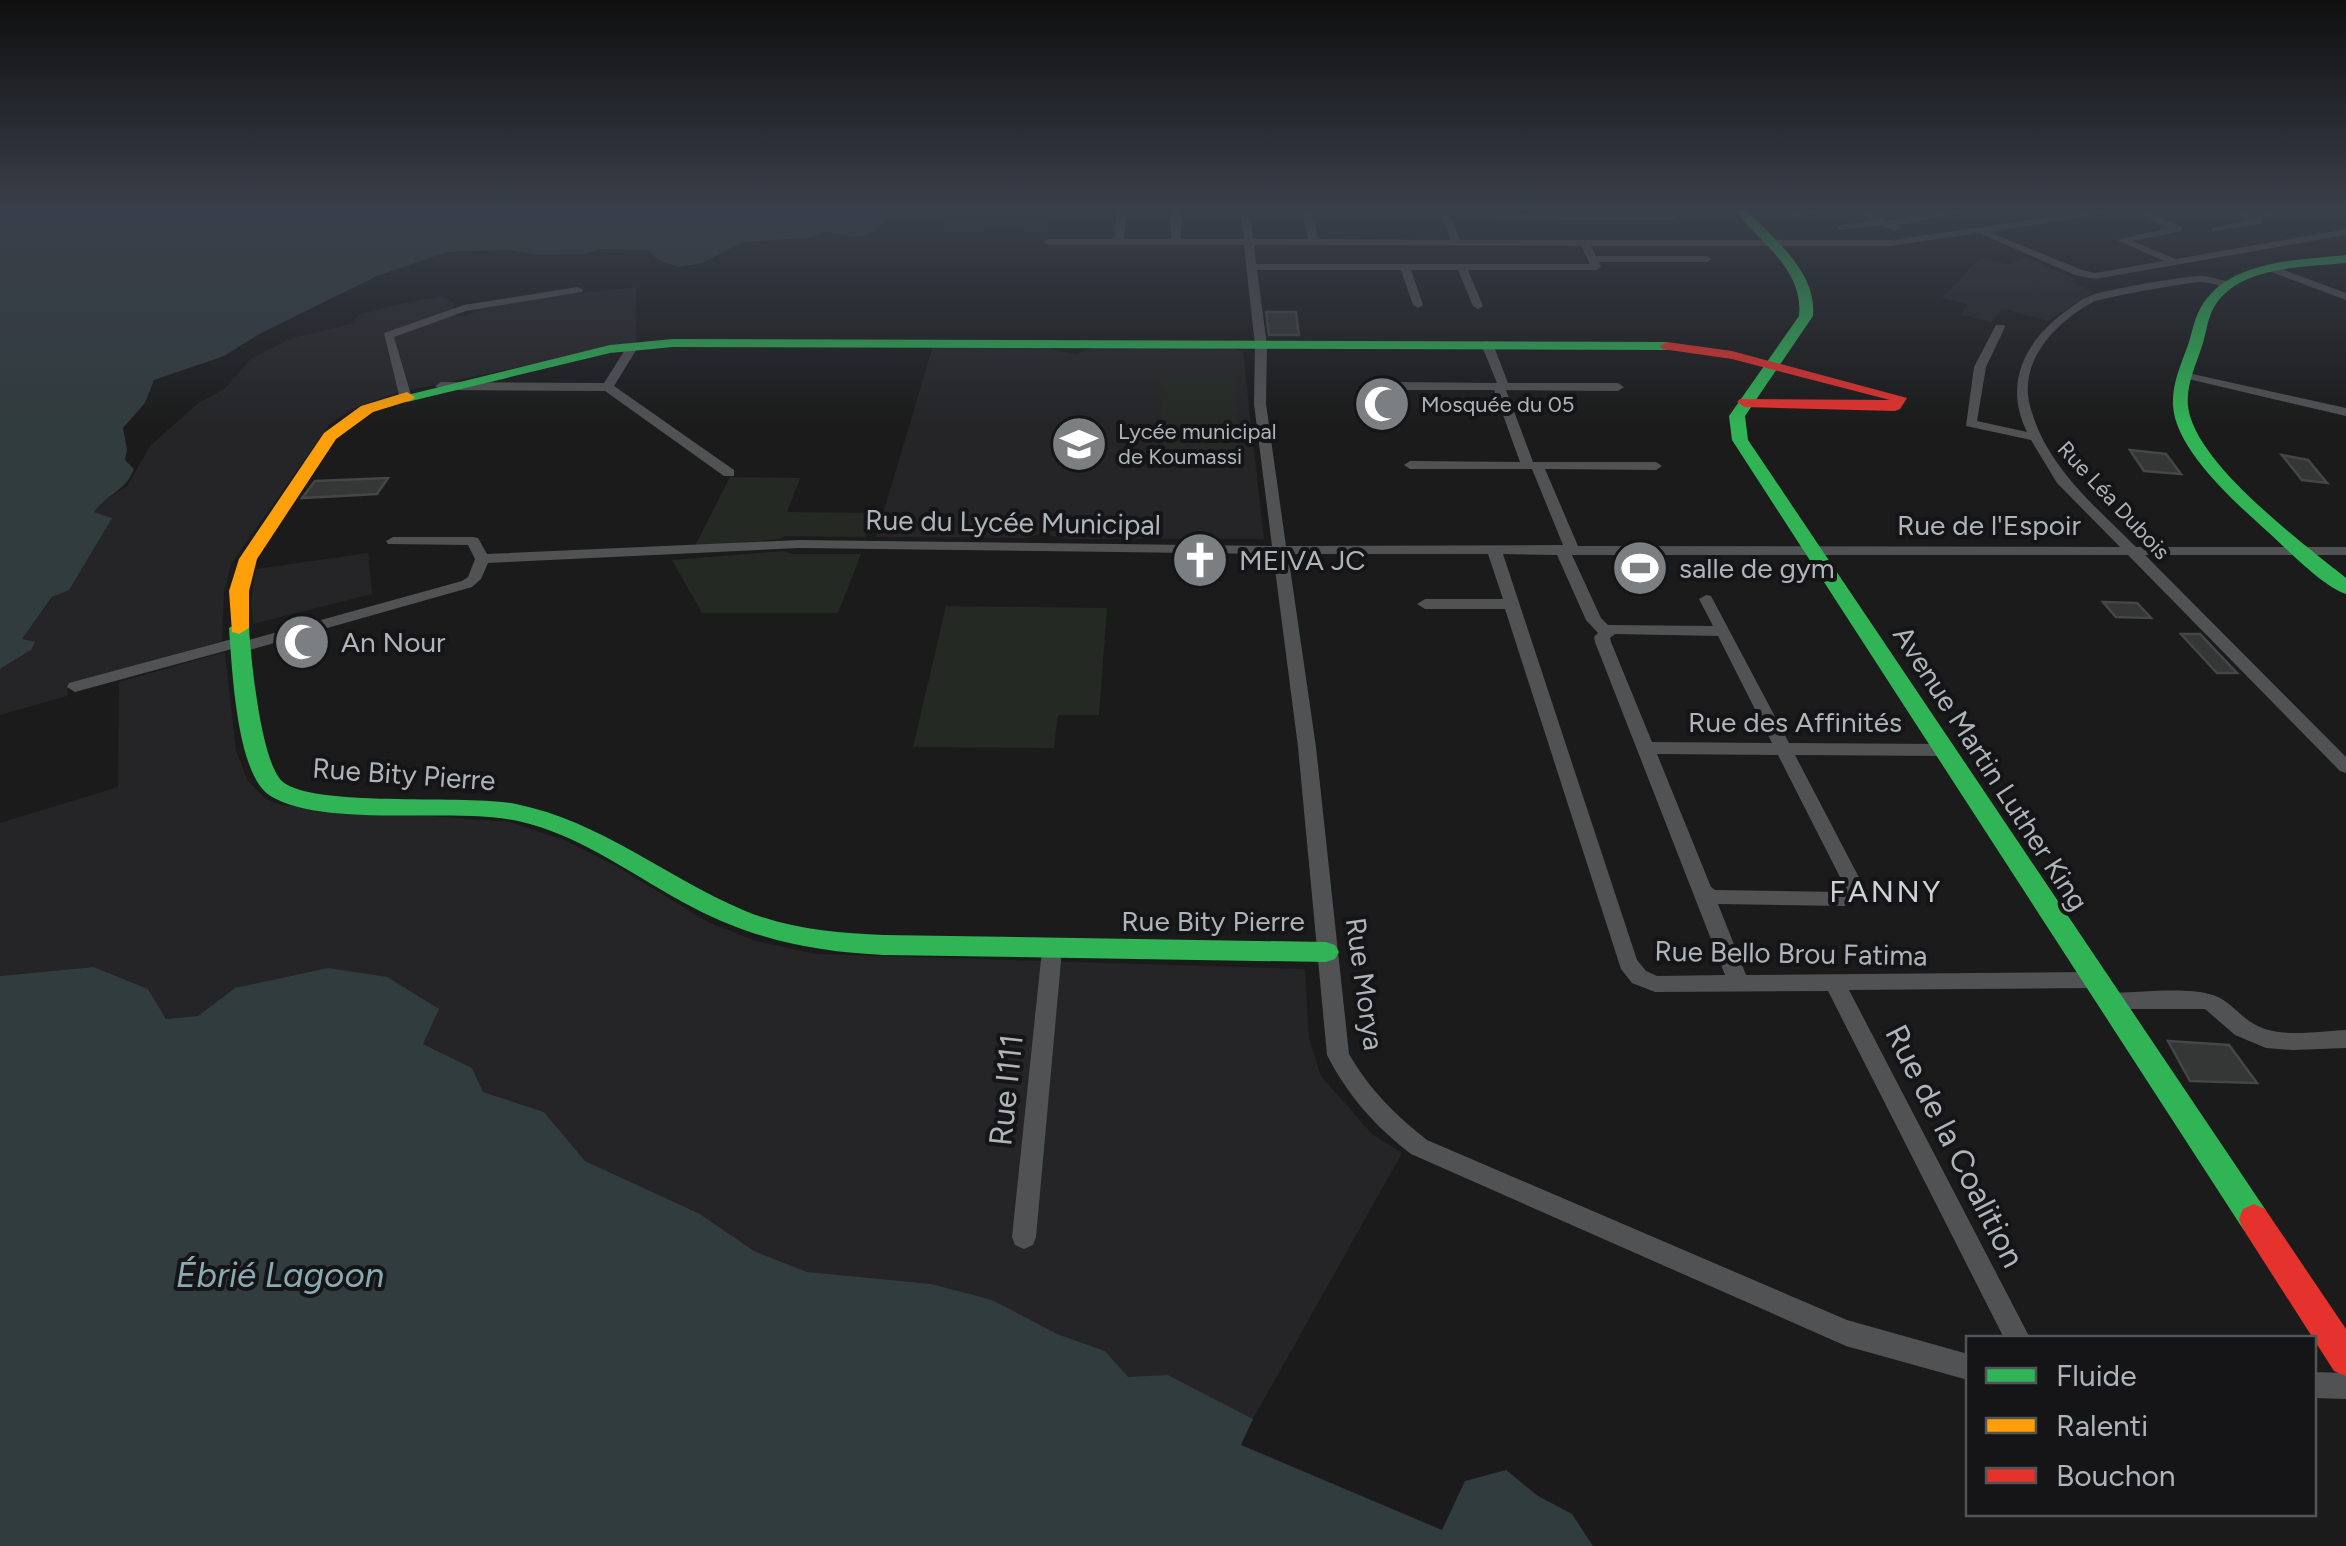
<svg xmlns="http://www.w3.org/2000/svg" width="2346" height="1546" font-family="Figtree,sans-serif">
<rect width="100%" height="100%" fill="#1b1b1b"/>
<!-- built -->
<g fill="#252527">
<polygon points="2026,257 2075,279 2070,281 2093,292 2048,321 2002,309 1992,322 1961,315 1967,304 1942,298 1980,258 2008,264"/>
<polygon points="636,287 636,342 396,393 354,408 329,425 231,564 224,592 222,641 68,686 67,696 0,715 0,669 31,650 21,640 111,518 94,512 102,502 127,486 150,446 197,404 224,389 252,358 292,338 355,323 358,315 405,303 442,296 455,304 448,315 465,316 479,310 544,297"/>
<polygon points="933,346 1047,348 1076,354 1091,348 1232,348 1243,352 1264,539 1068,539 1042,534 1025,538 876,537"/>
<polygon points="368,553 372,594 253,624 251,600 256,569"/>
<polygon points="225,652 236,751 248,781 266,799 281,805 510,822 564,840 616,866 708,922 756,941 816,954 1305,969 1309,1039 1321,1076 1372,1134 1402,1153 1253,1419 1168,1375 1128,1378 1105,1351 1057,1334 862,1279 807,1272 754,1251 700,1214 585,1161 544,1112 483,1092 472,1068 423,1044 235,988 198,1016 166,1019 148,989 94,967 0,976 0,823 118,787 119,682"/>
</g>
<!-- green -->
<g fill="#242923">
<path d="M987,210H1051L1047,244C1020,218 975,239 943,231V217Z"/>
<polygon points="1161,378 1235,378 1241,456 1159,456"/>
<polygon points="730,477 800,478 787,512 873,513 865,537 785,536 781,539 695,546"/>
<polygon points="784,551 792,554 861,554 838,613 702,613 672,560"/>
<polygon points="946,606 1107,608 1099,715 1058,715 1054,748 913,747"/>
</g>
<!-- water -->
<g fill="#313c3e">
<path d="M0,210H924L893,216L870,234L855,237L825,232L808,238L743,242L702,263L679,267L660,261L647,250L602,249L584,254L541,255L506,250L447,252L377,276L261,333L224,356L154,380L145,403L123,428L127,450L125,460L134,469C125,492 109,492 94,512L112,518L69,590L52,597L22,639L35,642L31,650L0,669Z"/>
<polygon points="94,967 148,989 166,1019 198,1016 235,988 328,968 387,977 439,1009 423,1044 472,1068 483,1092 544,1112 585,1161 700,1214 754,1251 807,1272 931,1284 992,1300 1057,1334 1105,1351 1128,1377 1168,1375 1253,1419 1241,1445 1442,1530 1465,1481 1506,1470 1538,1496 1572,1514 1593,1546 0,1546 0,976"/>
</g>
<!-- building -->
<g fill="#353636" stroke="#444647" stroke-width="2.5">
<polygon points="1266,312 1296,312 1299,335 1269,335"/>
<polygon points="2130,450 2166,454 2181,474 2144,471"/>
<polygon points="2282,455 2308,460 2327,483 2302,480"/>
<polygon points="388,478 377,494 302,498 315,481"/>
<polygon points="2103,602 2137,603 2151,618 2116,617"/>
<polygon points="2181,634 2200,634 2237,673 2217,673"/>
<polygon points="2168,1041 2229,1045 2257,1083 2190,1081"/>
</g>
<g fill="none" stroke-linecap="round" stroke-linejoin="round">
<!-- street -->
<g fill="#505253" fill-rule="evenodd">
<path d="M1117,210H1127L1124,239H1171V210H1181V239H1244L1240,210H1250L1253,239H1308L1302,210H1312L1318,239L1451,240L1439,210H1448L1460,240H1891L2101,210H2126L1989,232L2082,270L2095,273L2164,261L2117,240L2169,228L2130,210H2143L2182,227V231L2132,241L2176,259L2346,229V235L2095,279L2075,275L1979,233L1891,246H1591L1596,256H1707L1712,259L1707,262H1599L1601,267L1596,270H1468L1483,306L1478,309L1473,306L1458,270H1411L1423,305L1418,308L1413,305L1401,270H1257L1267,345L1266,404L1286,546L1563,545L1532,469H1410L1404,465L1410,461L1520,462L1494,390H1393L1387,386L1393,382L1497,383L1481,344L1487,341L1493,344L1508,383H1618L1624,387L1618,391L1506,390L1533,462H1656L1662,466L1656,470L1545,469L1578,546L2120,547L2057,483L2031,440L1966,426L1974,367L1996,325H2004L2005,327L1986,367L1977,421L2027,432C2002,381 2027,338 2070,308C2076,304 2083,298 2090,296C2102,290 2190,275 2203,276C2213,277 2224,281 2234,283L2235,285L2230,288C2220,286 2209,282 2200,282C2185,283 2105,297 2093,302C2056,322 2018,361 2030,406C2046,466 2094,505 2136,547H2346V555H2145L2346,757V773L2340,771L2128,555H1572L1601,618L1608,625L1713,626L1699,599L1706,595L1711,596L1789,743L1944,744L1953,750L1944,756L1795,755L1865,889L1851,904L1844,906L1718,904L1746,975L2094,972L2101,974L2104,980L2101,986L2094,988L1849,990L2030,1338H2004L1828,991L1655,992L1632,983L1621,969L1505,609H1425L1417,604L1425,599H1503L1488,554H1288L1316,747L1349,1054C1369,1089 1395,1115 1427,1140L1847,1320L1968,1354V1380L1846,1346L1411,1154C1375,1126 1348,1096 1327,1055L1298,747L1273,554L799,548L488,563L481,579L472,587L239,653L232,649L75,692L67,687L69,683L232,639L238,637L245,641L462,581L468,577L475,559L468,545L388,544L386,541L393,537H473L478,538L487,554L799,540L1272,546L1254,404L1255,345L1244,245H1049L1044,242L1049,239H1114ZM1254,245L1581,246L1590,264H1256ZM1503,554L1557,555L1586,620L1598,633L1594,637L1595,642L1725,975L1657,976L1646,971L1637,960ZM1615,634L1718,636L1772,743L1652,742L1611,642L1610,638ZM1657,754L1778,755L1845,887L1840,892L1715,890L1711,887Z"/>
<polygon points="1806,210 1832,210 1792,218 1787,215"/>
<polygon points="1855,210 1867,210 1888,221 1956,210 1968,212 1897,225 1900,228 1895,231 1881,225 1838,230 1838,226 1873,220"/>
<polygon points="2227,210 2240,210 2250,214 2293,210 2260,218 2262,223 2212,232 2212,228 2249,220"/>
<polygon points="1499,214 1672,214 1677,217 1672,220 1496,219 1496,215"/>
<polygon points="2273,266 2346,293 2346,300 2269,271 2268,269"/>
<polygon points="578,287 583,290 582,292 466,311 394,337 411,395 405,399 399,395 384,333 464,305"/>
<polygon points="628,345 638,347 614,386 734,470 734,476 724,476 605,391 441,390 435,386 441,382 604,383"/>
<polygon points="2188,373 2346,408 2346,416 2184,378 2184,374"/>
<polygon points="1052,942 1059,944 1062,950 1036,1237 1033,1245 1024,1249 1015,1245 1012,1237 1042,950 1045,944"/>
<path d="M2108,993C2136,993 2184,987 2209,994C2228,998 2238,1015 2254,1024C2279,1039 2318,1031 2346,1030V1048L2293,1050L2266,1048L2235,1035L2205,1009H2108L2101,1007L2098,1001L2101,995Z"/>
<polygon points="2314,1372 2346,1373 2346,1399 2314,1398"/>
</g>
<!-- fast -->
<g fill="#30b455" fill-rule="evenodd">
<path d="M1734,210H1747C1774,240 1817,271 1813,316L1745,416L1748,440L2265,1209L2269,1219L2265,1229L2254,1234L2243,1229L1732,440L1729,416L1799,316C1804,270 1760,242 1734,210Z"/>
<path d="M2346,255V263C2304,267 2236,266 2213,309C2207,321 2206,334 2202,346C2196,365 2186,385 2188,406C2194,463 2303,543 2346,578V594C2323,587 2287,549 2268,532C2236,503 2175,450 2173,405C2172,384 2181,364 2188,345C2192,333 2194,320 2200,309C2226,260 2299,260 2346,255Z"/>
<polygon points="673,339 1667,342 1674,346 1667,350 673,347 610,353 407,402 399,397 610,345"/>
<path d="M239,622L249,628C251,658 261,764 283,782C315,808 467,794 516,804C600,821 666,877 743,910C788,929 836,933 884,935L1326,942L1335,945L1339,952L1335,959L1326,962L884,955C817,952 755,940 694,908C636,878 582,835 518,821C454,807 321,829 269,795C236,772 232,666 229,628Z"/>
</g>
<!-- slow -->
<polygon fill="#ff9f0a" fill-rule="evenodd" points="407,392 415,397 412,400 373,412 336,439 257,559 249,591 249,628 239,634 232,632 229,591 239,559 324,433 361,406"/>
<!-- jam -->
<g fill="#e5322d" fill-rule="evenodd">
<polygon points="1667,342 1732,351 1907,398 1900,409 1895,411 1745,407 1737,402 1740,399 1890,400 1732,359 1662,349 1660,346"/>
<polygon points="2254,1204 2265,1209 2346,1329 2346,1376 2334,1371 2243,1229 2239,1219 2243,1209"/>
</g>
</g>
<!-- sky -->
<linearGradient id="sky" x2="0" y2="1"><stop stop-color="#0f0f0f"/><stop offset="0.49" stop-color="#393f4a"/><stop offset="1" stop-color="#393f4a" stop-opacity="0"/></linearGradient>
<rect width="2346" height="427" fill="url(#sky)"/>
<!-- icons -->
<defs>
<g id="mosque-disc" transform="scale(2.875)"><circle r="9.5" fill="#7b7f82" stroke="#151517"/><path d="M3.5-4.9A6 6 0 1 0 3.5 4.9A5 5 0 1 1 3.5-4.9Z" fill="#fff"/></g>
<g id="school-disc" transform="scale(2.875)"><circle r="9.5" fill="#7b7f82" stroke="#151517"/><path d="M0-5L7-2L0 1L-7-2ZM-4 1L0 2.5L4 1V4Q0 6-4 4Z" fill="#fff"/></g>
<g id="church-disc" transform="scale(2.875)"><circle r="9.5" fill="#7b7f82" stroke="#151517"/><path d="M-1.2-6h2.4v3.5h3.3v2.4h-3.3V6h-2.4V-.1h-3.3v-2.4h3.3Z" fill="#fff"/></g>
<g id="stadium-disc" transform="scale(2.875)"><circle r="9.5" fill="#7b7f82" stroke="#151517"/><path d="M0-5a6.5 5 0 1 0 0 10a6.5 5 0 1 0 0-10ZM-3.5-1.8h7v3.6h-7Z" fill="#fff"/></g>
</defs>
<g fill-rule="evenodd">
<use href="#mosque-disc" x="1382" y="404"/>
<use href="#school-disc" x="1079" y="444"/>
<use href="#church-disc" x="1200" y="560"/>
<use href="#stadium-disc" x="1640" y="568"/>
<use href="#mosque-disc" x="302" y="642"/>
</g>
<g text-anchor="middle" stroke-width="8" stroke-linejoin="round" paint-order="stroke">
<!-- far-poi labels -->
<g font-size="22" fill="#aeb5ba" stroke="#151517" text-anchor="start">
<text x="1421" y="412">Mosquée du 05</text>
<text x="1118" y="439">Lycée municipal<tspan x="1118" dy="25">de Koumassi</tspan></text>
</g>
<!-- far-street labels -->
<g font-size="22" fill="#aeb5ba" stroke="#151517">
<text transform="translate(2114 500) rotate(47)" y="8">Rue Léa Dubois</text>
</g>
<!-- street labels -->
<g font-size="28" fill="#aeb5ba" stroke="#151517">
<text transform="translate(1013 522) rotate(1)" y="10">Rue du Lycée Municipal</text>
<text x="1989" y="535">Rue de l'Espoir</text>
<text x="1795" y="732">Rue des Affinités</text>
<text transform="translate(1991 768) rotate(57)" y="10">Avenue Martin Luther King</text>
<text transform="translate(404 774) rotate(4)" y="10">Rue Bity Pierre</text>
<text x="1213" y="931">Rue Bity Pierre</text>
<text transform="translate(1791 953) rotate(1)" y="10">Rue Bello Brou Fatima</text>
<text transform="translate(1365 984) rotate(82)" y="10">Rue Morya</text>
</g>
<!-- poi labels -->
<g font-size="28" fill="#aeb5ba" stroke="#151517" text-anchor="start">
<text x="1239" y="570">MEIVA JC</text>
<text x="1679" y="578">salle de gym</text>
<text x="341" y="652">An Nour</text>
</g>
<!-- neighbourhood labels -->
<g font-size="30" letter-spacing="2.5" fill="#ced3d6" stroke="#151517">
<text x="1886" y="902">FANNY</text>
</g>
<!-- near-street labels -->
<g font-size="32" fill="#aeb5ba" stroke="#151517">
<text transform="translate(1006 1090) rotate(-84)" y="11">Rue I111</text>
<text transform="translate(1955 1146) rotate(63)" y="11">Rue de la Coalition</text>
</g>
<!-- near-water labels -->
<g font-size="35" font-style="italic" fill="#89aab1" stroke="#151517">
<text x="280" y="1287">Ébrié Lagoon</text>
</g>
</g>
<!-- legend -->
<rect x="1966" y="1336" width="350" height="180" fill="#151517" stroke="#525558" stroke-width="2.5"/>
<rect x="1986" y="1368" width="50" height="15" fill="#30b455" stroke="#525558" stroke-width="2.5"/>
<text x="2056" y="1386" font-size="30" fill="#aeb5ba">Fluide</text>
<rect x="1986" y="1418" width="50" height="15" fill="#ff9f0a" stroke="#525558" stroke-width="2.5"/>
<text x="2056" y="1436" font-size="30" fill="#aeb5ba">Ralenti</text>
<rect x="1986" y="1468" width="50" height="15" fill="#e5322d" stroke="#525558" stroke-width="2.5"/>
<text x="2056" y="1486" font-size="30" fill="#aeb5ba">Bouchon</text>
</svg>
